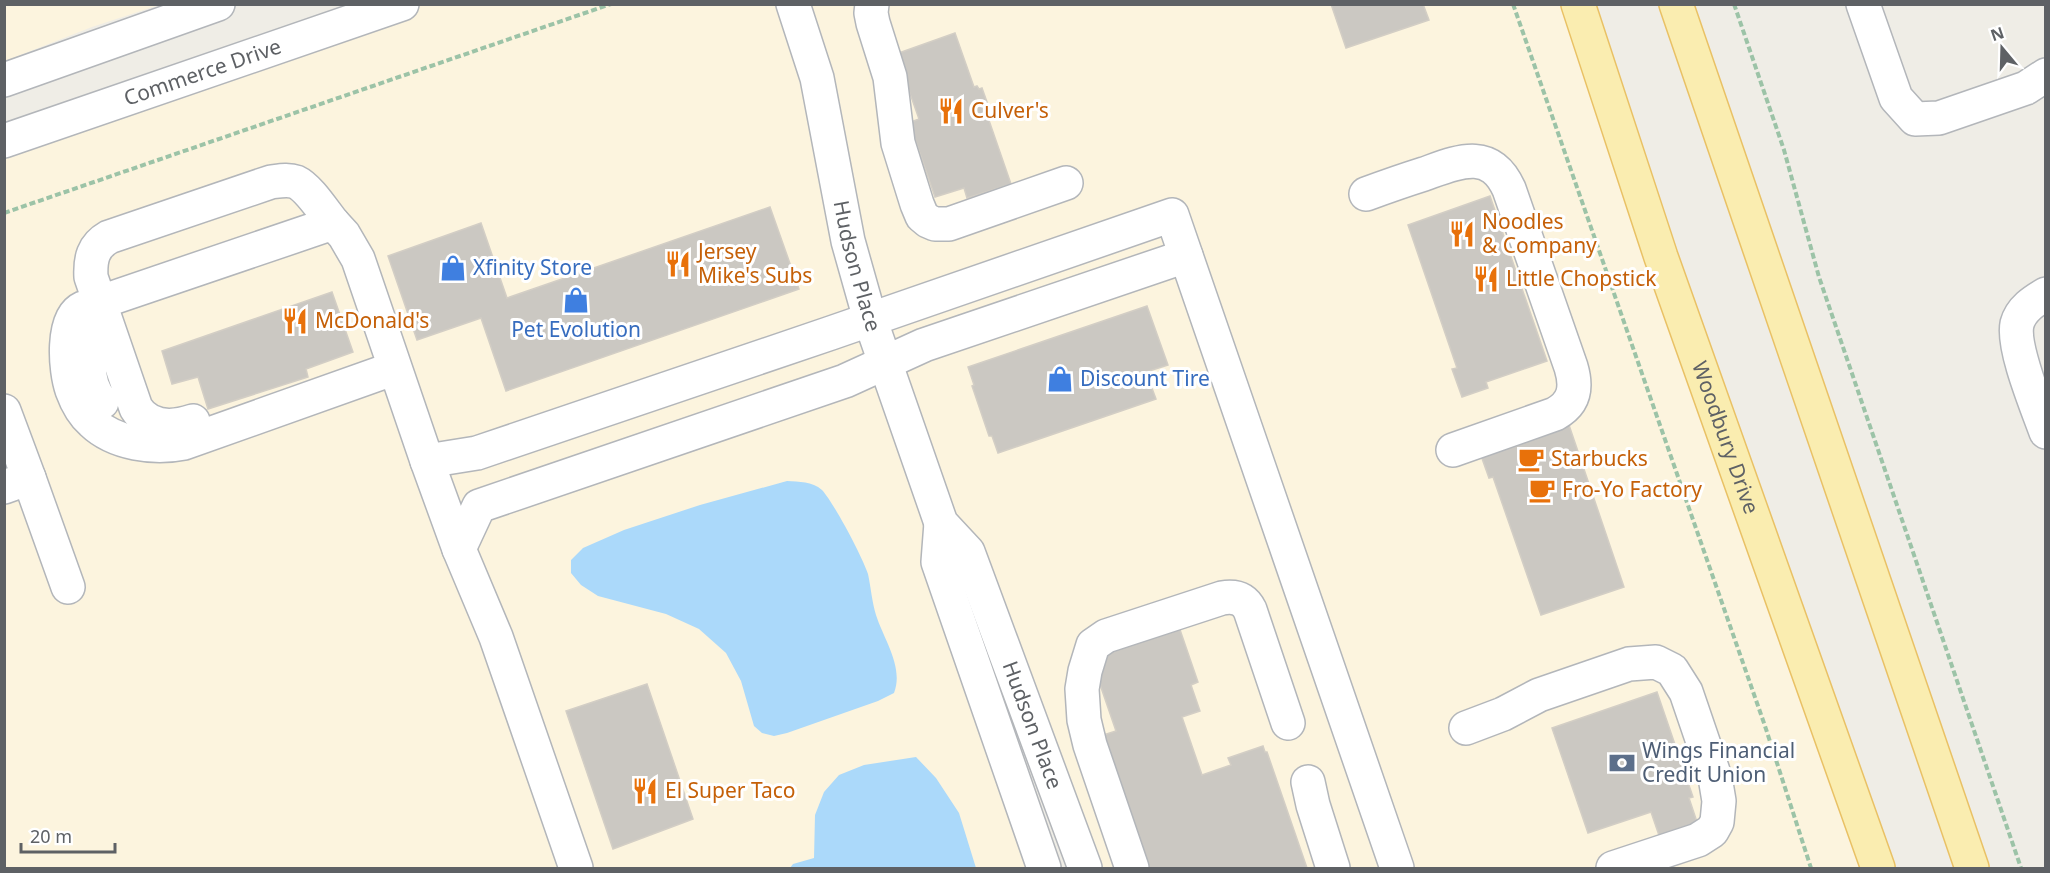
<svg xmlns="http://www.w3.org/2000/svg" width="2050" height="873" font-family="'Noto Sans',sans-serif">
<rect width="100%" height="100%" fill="#efede6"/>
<!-- commercial -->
<g fill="#fcf4de">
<polygon points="5,4 159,4 159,5 92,27 5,61"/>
<polygon points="402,5 1578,5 1878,868 1085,868 941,524 1044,868 5,868 4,141"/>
</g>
<!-- water -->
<g fill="#abd9fa">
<path d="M787,481C799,482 812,481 822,490C834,503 863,558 868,574C871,588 872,602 876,615C884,640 904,667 894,693L878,701L787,733L774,736L762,733L754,726L741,681L726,653L699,629L666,614L598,596L581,585L571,573V560L583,548L624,530L700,505Z"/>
<polygon points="916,757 936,778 959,813 976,868 790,868 793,864 814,858 815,815 824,792 839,775 864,765"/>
</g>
<!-- building -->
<g fill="#cbc8c2" stroke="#d3cec5" stroke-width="1.5">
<polygon points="1331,4 1423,4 1429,20 1346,48"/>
<polygon points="955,33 974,87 977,86 979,89 982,88 987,102 983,103 1011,184 967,198 964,188 935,197 915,139 906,142 900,126 919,119 896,54"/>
<polygon points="1490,196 1547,361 1486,382 1488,388 1462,397 1452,369 1457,368 1408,225"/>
<polygon points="770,207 799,289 506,391 481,318 417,340 388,256 481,223 507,298"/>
<polygon points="332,292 353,352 306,369 308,377 208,409 198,377 172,384 162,351"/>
<polygon points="1147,306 1168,365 1146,372 1156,399 998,453 992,436 989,436 972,386 974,385 968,367"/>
<polygon points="1569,425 1624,587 1541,615 1493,477 1489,478 1479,450 1528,439"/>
<polygon points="1177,621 1198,682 1191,685 1200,711 1182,717 1202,775 1231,765 1228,758 1263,746 1265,752 1267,752 1307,868 1143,868 1097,737 1116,731 1094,667 1103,647"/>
<polygon points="647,684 693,819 613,849 566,711"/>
<polygon points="1657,692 1693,797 1689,798 1701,834 1663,847 1651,812 1588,833 1552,728"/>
</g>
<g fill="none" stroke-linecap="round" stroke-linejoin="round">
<!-- minor casing -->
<g stroke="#b3b6ba" stroke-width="36">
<g id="minor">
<path id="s1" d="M793,4L817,78L848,241L870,319L941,523L968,552L1085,868"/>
<polyline points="872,4 871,13 873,23 890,77 898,143 917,204 922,216 928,221 935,224 949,224 1066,183"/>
<polyline points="1863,4 1896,98 1915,119 1939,118 2026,88 2046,75"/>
<polyline points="4,80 218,4"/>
<path id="s2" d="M4,141L402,4"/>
<path d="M1366,194C1385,187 1405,180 1424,174C1458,162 1490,147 1509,189L1571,367C1577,387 1575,403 1555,414L1453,450"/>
<path d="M2046,294C2034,301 2021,309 2017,324C2012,347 2037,407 2046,432"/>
<path d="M98,308C93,337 79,378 102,402"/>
<path d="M395,368L184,443C154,449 115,444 92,422C83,414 76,401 72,390C65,370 61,318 83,308L333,223L344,235L358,259L427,461L459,549L496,637L576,868"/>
<polyline points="4,411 29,478"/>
<path d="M193,421C172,428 149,429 136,408L91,277C90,259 93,246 109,237L271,182C279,181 288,179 296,182C309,188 324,212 333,223"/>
<polyline points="427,461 477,453 831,333 1172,215 1397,868"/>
<polyline points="4,487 29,478 68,587"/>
<polyline points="941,523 938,562 1044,868"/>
<polyline points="459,549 479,506 845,381 924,345 1186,256"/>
<polyline points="1466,728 1503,714 1539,695 1629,664 1656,662 1672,670 1686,692 1715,777 1719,801 1717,822 1712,831 1698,840 1613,868"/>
<polyline points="1308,782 1313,805 1333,868"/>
<path d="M1132,868L1090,745L1084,720L1082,689L1085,671L1093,645L1106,636L1222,598C1234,596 1244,598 1250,610L1288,723"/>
</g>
</g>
<!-- major casing -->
<g stroke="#e9c165" stroke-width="36">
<g id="major">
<path id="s3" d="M1578,4L1661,257L1878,868"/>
<polyline points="1676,4 1972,868"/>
</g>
</g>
<!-- path -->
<g stroke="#9cc3a7" stroke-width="4" stroke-dasharray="6 3" stroke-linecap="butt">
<polyline points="1513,4 1765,726 1811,868"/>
<polyline points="1734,4 1784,150 1819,277 2021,868"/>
<polyline points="4,213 611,4"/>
</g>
<!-- minor -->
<use href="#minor" stroke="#fff" stroke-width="33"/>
<!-- major -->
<use href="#major" stroke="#faedb0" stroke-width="33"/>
</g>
<!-- icons -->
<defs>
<g id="restaurant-bare" transform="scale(2.07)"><path d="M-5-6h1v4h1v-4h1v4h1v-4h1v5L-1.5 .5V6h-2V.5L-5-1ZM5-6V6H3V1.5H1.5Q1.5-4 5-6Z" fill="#e8710a" stroke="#fff" stroke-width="2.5" paint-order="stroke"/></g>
<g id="shop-bare" transform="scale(2.07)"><path d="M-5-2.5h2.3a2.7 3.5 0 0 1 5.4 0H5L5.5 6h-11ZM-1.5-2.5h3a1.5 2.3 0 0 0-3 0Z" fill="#3f7fe0" stroke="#fff" stroke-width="2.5" paint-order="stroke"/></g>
<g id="cafe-bare" transform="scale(2.07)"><path d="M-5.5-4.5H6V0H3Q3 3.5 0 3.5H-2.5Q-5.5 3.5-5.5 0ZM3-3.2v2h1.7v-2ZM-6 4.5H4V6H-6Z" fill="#e8710a" stroke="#fff" stroke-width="2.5" paint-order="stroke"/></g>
<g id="bank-bare" transform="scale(2.07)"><path d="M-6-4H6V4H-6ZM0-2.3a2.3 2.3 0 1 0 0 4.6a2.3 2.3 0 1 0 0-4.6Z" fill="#5c6f8a" stroke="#fff" stroke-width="2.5" paint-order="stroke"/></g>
</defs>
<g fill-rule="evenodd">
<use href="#restaurant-bare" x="951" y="111"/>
<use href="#restaurant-bare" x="1462" y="234"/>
<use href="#restaurant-bare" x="678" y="264"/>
<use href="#shop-bare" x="453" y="268"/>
<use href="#restaurant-bare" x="1486" y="279"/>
<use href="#shop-bare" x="576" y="300"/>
<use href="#restaurant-bare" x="295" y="321"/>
<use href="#shop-bare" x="1060" y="379"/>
<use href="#cafe-bare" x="1531" y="459"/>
<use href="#cafe-bare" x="1542" y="490"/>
<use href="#bank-bare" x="1622" y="763"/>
<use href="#restaurant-bare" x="645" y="791"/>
</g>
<g text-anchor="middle" stroke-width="6" stroke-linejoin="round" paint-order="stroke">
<!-- street labels -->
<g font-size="21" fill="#5e6165" stroke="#fff">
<text dy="7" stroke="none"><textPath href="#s2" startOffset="210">Commerce Drive</textPath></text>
<text dy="7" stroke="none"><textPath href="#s1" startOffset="270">Hudson Place</textPath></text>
<text dy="7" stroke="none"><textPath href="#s3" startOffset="458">Woodbury Drive</textPath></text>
<text dy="7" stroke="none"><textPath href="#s1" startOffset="765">Hudson Place</textPath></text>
</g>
<!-- food labels -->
<g font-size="21" fill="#c56008" stroke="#fff" text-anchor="start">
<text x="971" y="118">Culver's</text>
<text x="1482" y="229">Noodles<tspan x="1482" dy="24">&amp; Company</tspan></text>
<text x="698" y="259">Jersey<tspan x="698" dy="24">Mike's Subs</tspan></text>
<text x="1506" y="286">Little Chopstick</text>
<text x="315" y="328">McDonald's</text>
<text x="1551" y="466">Starbucks</text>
<text x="1562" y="497">Fro-Yo Factory</text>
<text x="665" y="798">El Super Taco</text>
</g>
<!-- shop labels -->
<g font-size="21" fill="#366cbe" stroke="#fff" text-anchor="start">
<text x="473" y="275">Xfinity Store</text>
<text x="576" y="337" text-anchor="middle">Pet Evolution</text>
<text x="1080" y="386">Discount Tire</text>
</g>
<!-- service labels -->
<g font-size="21" fill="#4e5e75" stroke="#fff" text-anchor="start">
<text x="1642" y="758">Wings Financial<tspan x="1642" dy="24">Credit Union</tspan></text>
</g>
</g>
<!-- border -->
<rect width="2050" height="873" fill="none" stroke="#5e6165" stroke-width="12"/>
<!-- north arrow -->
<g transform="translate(2002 48) rotate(341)" stroke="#ffffff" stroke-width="4.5" paint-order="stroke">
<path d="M0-4.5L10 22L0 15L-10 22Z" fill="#5e6165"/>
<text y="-9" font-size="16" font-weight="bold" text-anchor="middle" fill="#5e6165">N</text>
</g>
<!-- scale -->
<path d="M21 843v9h94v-9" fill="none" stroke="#5e6165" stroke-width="3"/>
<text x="30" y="843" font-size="18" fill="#5e6165" stroke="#ffffff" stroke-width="4.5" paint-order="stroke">20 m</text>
</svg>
